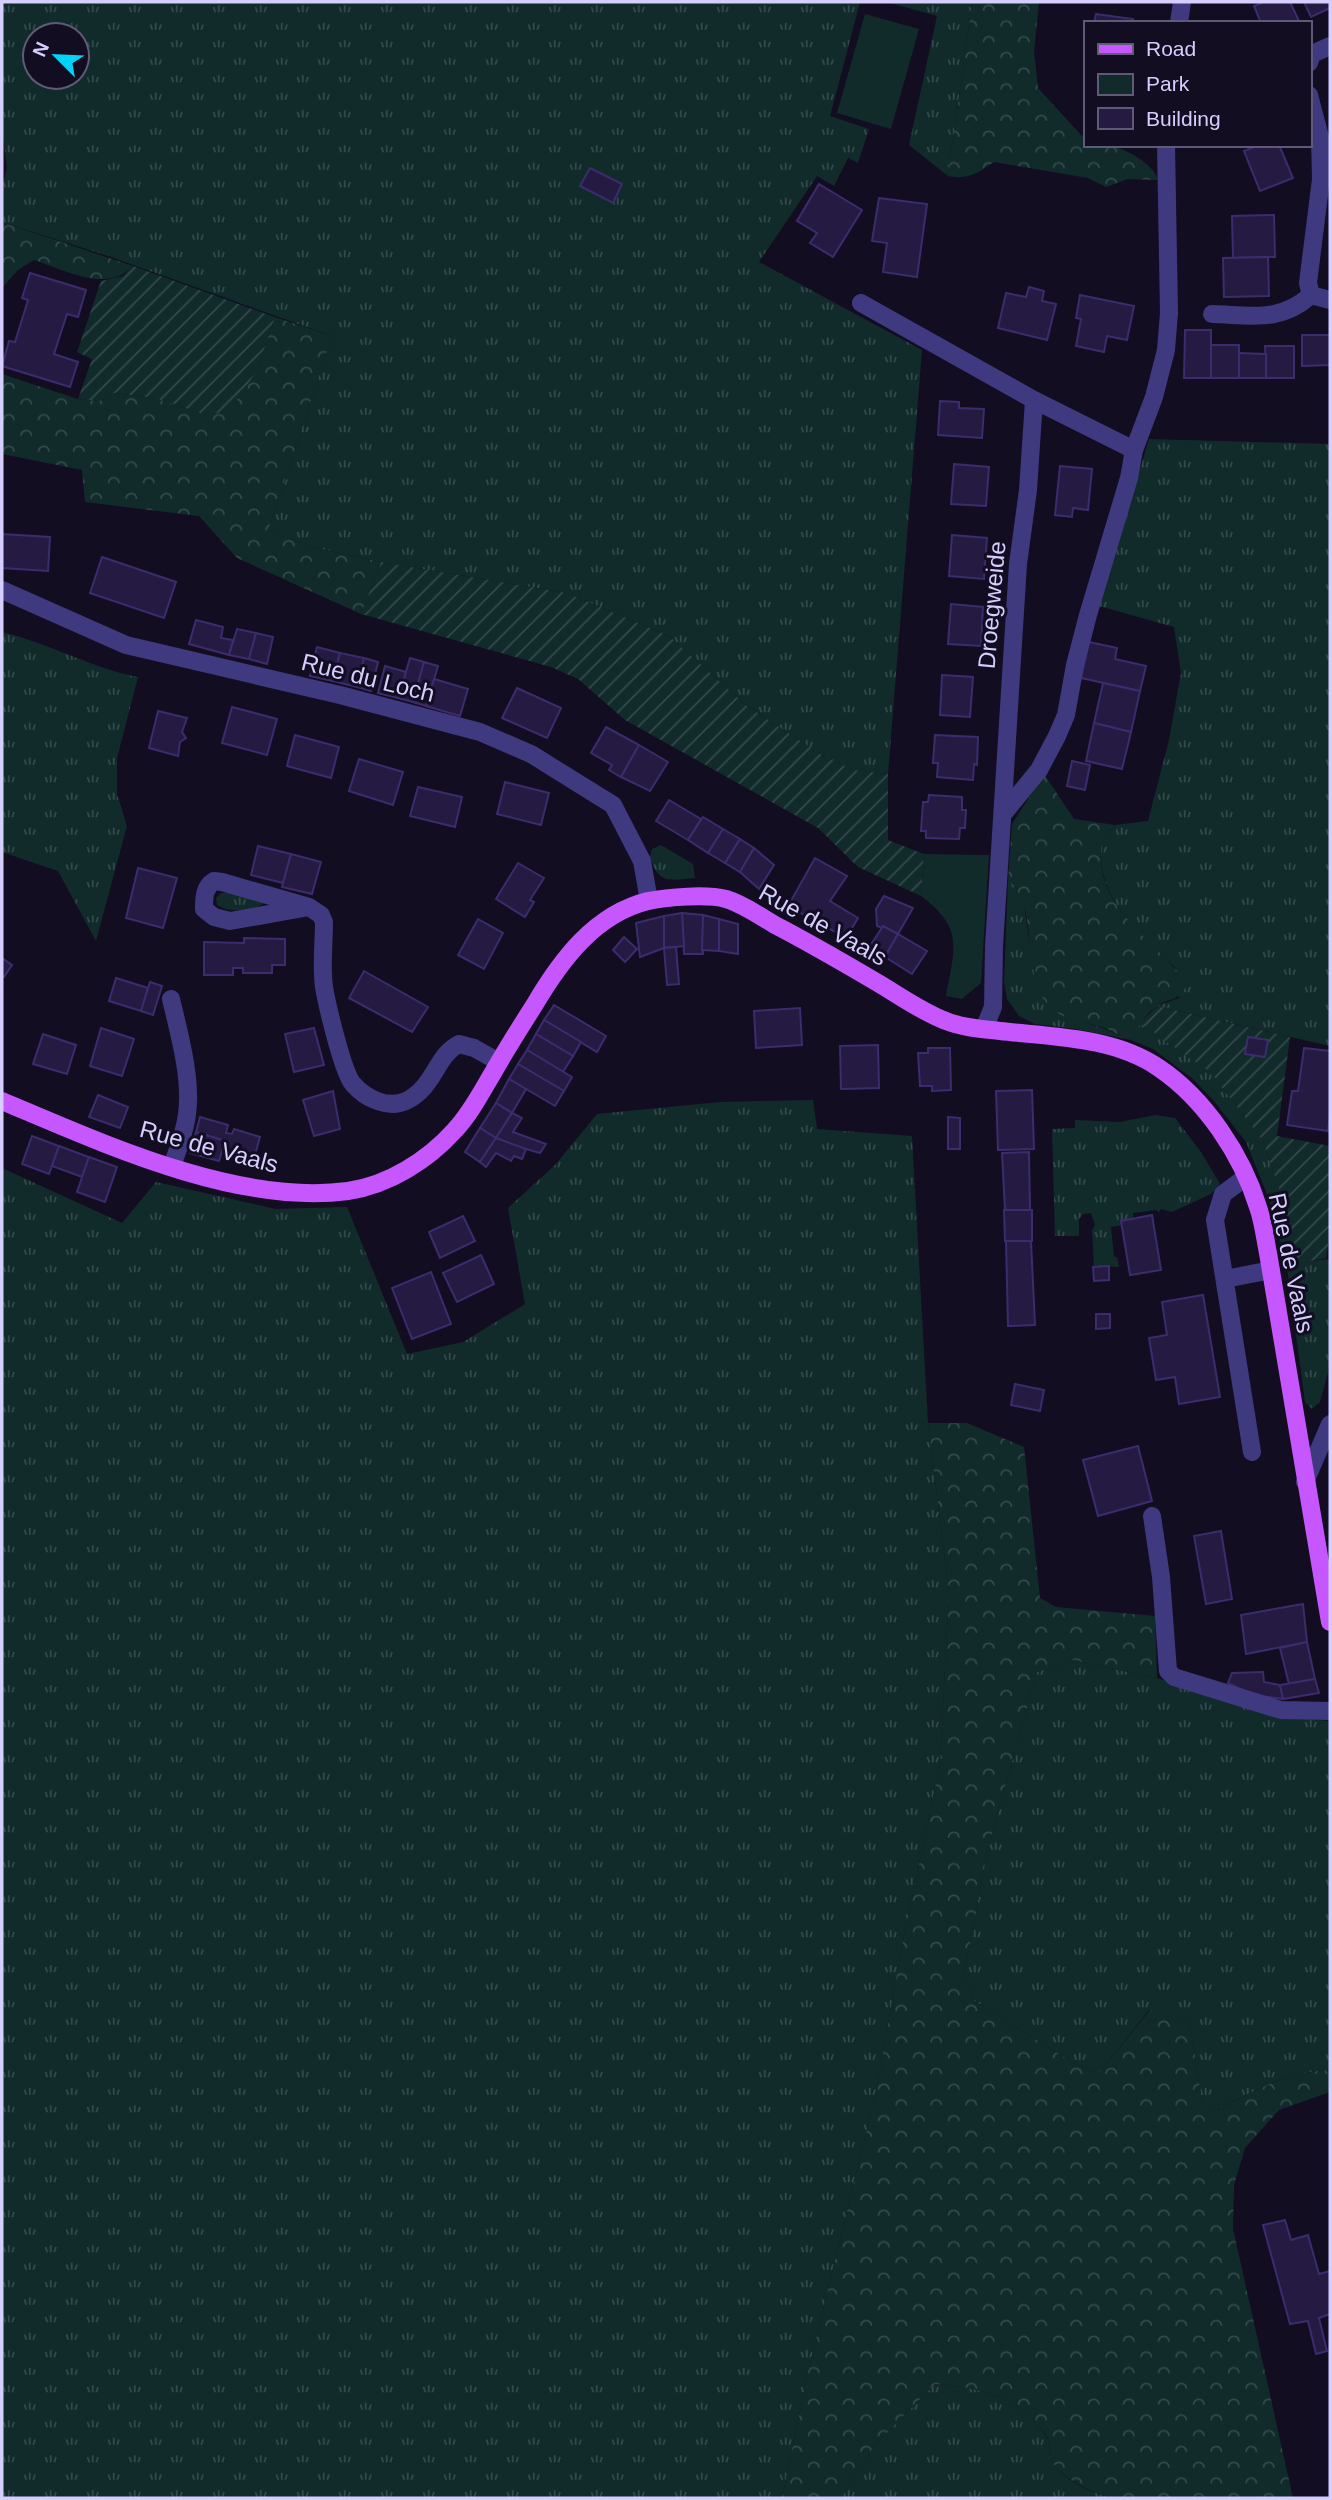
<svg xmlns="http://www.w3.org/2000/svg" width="1332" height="2500" font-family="Helvetica,sans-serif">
<defs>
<pattern id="grass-tufts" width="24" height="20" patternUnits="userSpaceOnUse" patternTransform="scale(1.75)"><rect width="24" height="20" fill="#112b2b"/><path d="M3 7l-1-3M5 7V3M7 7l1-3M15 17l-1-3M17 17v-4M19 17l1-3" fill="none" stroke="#33494b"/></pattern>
<pattern id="forest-crowns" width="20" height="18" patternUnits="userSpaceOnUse" patternTransform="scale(1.75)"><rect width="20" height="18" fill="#112b2b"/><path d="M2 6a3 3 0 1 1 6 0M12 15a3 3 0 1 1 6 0" fill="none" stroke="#33494b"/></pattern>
<pattern id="garden-furrows" width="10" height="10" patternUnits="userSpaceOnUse" patternTransform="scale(1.75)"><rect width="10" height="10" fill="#112b2b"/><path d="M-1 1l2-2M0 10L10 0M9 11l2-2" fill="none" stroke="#33494b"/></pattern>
</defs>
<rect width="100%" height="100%" fill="#120d21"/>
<!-- grass -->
<g fill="url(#grass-tufts)" fill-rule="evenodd">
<path d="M2,2H860L830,116L869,129L858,163L848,158L834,186L817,176L759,262L922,350L888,774L854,770L825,757L747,706L669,636L567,593L381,562L321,549L268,531L332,336L108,256L2,222V188L7,168L2,126ZM35,35H77V77H35Z"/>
<polygon points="887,2 972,2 948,176 909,145 937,16"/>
<path d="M1149,439L1330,444V1046L1157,1006L1179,998L1175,967C1142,937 1099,900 1101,852C1101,849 1100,845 1102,842C1104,836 1112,830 1115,825L1148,821L1169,740L1181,673L1174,627L1099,606Z"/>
<path d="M2,632C49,643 91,668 138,677L117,758V794L127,826L96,941L58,871L2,852Z"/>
<path d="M661,845L693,864L695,878C671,880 658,885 650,857L652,849Z"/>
<polygon points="1008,880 1017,887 1024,905 1035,979 1064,1016 1105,1029 1131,1040 1140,1023 1211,1073 1263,1141 1286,1210 1298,1262 1330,1259 1330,1351 1328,1372 1320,1402 1312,1409 1305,1402 1287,1267 1269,1199 1246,1142 1214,1101 1193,1079 1153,1049 1131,1040 1076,1029 1035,1024 1019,1016 1007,999 1004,981"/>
<path d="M221,893H230L266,902C252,911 231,914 217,905L216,898Z"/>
<polygon points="813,1100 817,1129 912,1136 928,1423 949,1592 940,1764 903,1941 875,2096 808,2372 782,2498 2,2498 2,1168 122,1223 156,1182 276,1209 347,1207 407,1354 463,1342 525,1304 508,1208 555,1165 597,1114 720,1102"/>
<polygon points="1155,1115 1175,1118 1201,1152 1220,1184 1211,1194 1172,1212 1161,1209 1159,1212 1156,1210 1133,1213 1133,1218 1121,1221 1122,1225 1111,1227 1114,1257 1117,1257 1119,1267 1094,1266 1092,1230 1095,1225 1091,1213 1083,1214 1079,1219 1079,1236 1055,1236 1052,1129 1075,1128 1075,1120 1120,1122"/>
<path d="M1072,1660L1157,1678L1280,1716L1330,1721V2070C1284,2072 1255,2091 1215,2111L1202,2101L1190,2024L1149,2010L1099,2073L1075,2064L973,2000L964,1976L988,1848L1037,1672Z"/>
<path d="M935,2384C970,2387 1008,2393 1034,2420C1039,2426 1046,2435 1049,2442C1051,2449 1050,2457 1053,2463C1062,2480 1095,2494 1112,2498H841L874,2446Z"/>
</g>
<!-- forest -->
<g fill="url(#forest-crowns)">
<path d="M972,2H1039L1034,52L1038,88L1081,135L1085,137V145C1093,145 1101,144 1108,145C1125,148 1154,164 1158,180L1128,179L1106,187L1088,178L994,162C978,173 968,180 948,176Z"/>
<path d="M2,222L133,266C107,294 65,270 34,260L18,270L2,288Z"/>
<polygon points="275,317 332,336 268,531 321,549 381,562 361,614 237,558 199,516 85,502 82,470 2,454 2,374 78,399 99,401 114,393 155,398 200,413 257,370"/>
<path d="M1044,774L1074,819L1115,825C1112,830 1104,836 1102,842C1100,845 1101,849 1101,853C1098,910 1158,943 1188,984C1174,1006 1172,995 1156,1007C1144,1015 1138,1028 1131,1040C1123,1037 1115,1033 1107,1029C1089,1022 1061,1021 1048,1005C1019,971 1041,907 1008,880L1012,824Z"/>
<path d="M928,1423H967L1024,1447L1040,1598L1056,1607L1155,1616L1157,1678L1072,1660L1037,1672L988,1848L964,1976L973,2000L1075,2064L1099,2073L1150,2010L1190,2024L1202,2101L1215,2111C1256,2091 1283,2072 1330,2070V2092L1279,2110L1245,2148L1234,2185L1233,2229L1293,2498H1112C1096,2494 1062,2479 1053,2463C1050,2458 1051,2449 1049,2442C1047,2435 1039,2426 1034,2420C1008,2393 970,2387 935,2384L874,2446L841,2498H782L808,2372L875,2096L903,1941L940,1764L949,1592Z"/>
</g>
<!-- park -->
<g fill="#112b2b">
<polygon points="865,14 919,29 891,129 837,113"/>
<path d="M924,854L989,855L981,983L962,999L946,996C955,948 964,928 921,896Z"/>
</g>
<!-- garden -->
<g fill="url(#garden-furrows)">
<polygon points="133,266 275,317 257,370 239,398 222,413 200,413 155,398 114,393 99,401 78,399 92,359 77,352 101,281 123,276"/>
<polygon points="381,562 567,593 669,636 747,706 825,757 854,770 888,774 888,840 924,854 921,896 858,867 818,828 625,720 578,679 551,667 361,614"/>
<polygon points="1157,1006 1290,1037 1277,1136 1330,1146 1330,1233 1326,1258 1298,1263 1286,1210 1263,1141 1211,1073 1140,1023"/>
</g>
<!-- building -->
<g fill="#241a42" stroke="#3c2c6e" stroke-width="2">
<polygon points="1264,2 1290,2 1299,21 1261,23 1254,6"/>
<polygon points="1304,2 1330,2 1330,8 1311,17"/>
<polygon points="1096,14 1133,19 1133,23 1094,23"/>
<polygon points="1259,145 1279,145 1293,178 1260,191 1244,151"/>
<polygon points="590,168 622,184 613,203 580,186"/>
<polygon points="819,184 862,210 833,257 810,243 817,233 797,221"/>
<polygon points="879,198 927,204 917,277 883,272 887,243 872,241"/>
<polygon points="1274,215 1275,257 1233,258 1232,216"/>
<polygon points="1268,257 1269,296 1224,297 1223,258"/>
<polygon points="30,273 86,290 78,317 67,314 54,354 78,362 70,387 2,366 9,341 15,342 28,300 22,298"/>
<polygon points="1029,287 1044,291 1042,301 1056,304 1047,340 998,328 1006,293 1026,297"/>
<polygon points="1080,295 1134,306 1127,340 1107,336 1104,352 1076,346 1081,319 1076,318"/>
<polygon points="1185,330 1211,330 1211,378 1184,378"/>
<polygon points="1302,335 1330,335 1330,365 1302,366"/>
<rect x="1211" y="345" width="28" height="33"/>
<polygon points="1265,346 1294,346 1294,378 1266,378"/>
<polygon points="1239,353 1266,354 1266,378 1239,378"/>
<polygon points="940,401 959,402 959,408 984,409 982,438 938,435"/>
<polygon points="954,464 989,467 986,506 951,504"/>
<polygon points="1060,466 1092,469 1088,510 1073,508 1072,517 1055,515"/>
<polygon points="2,534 50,537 48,571 2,568"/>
<polygon points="952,535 987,538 984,579 949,576"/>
<polygon points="102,557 176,582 164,618 90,593"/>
<polygon points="951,604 983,607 981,646 948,644"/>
<polygon points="196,620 223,627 221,638 233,640 229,655 189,644"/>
<polygon points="237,629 256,633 249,659 229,655"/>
<polygon points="256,633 273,637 267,664 249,659"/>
<polygon points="1089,642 1117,648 1115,659 1146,666 1140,691 1081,678"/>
<polygon points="317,647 340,653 333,681 310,676"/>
<polygon points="340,653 364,658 357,687 333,681"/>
<polygon points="364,658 378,662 371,691 357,687"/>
<polygon points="410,658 424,662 413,702 398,698"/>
<polygon points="424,662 438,666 426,706 413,702"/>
<polygon points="385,666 406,672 398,698 378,693"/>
<polygon points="942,675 973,677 970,717 940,715"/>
<polygon points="434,679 468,689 460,716 426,706"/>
<polygon points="1103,683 1140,691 1131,732 1094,723"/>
<polygon points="517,688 561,708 547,738 502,718"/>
<polygon points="232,707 277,719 267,755 222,743"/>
<polygon points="158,711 187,718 182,732 186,738 180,742 178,756 149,748"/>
<polygon points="1094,723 1131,732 1122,769 1086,761"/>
<polygon points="606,727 639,745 621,777 609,770 612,765 591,753"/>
<polygon points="295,735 339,747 331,778 287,766"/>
<polygon points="935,735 978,737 977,765 974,764 973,780 937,777 938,763 933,763"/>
<polygon points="639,745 668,762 650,791 621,777"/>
<polygon points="359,759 403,772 393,805 349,791"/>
<polygon points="1072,761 1090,765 1085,790 1067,786"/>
<polygon points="505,782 549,793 541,825 497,814"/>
<polygon points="418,787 462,797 455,827 410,816"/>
<polygon points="929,795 962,797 962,810 966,810 965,828 960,828 959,839 926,838 926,831 921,831 923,802 928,802"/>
<polygon points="669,800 701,819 688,840 656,821"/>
<polygon points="703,817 723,829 708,853 688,840"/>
<polygon points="723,829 740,839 725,863 708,853"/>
<polygon points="740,839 754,848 740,872 725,863"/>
<polygon points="258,846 291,854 283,883 251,875"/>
<polygon points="754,848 774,865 759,889 740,872"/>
<polygon points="291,854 321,862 312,894 282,887"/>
<polygon points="815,858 847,876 830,901 858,918 846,938 788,906"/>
<polygon points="518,863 544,878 530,900 534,902 525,917 496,899"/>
<polygon points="138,868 177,878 163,928 126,918"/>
<polygon points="884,896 913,908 898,934 877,926 876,909"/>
<polygon points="682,913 703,915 703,954 684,954"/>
<polygon points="682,913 684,946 664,948 664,916"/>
<polygon points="703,915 719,919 719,951 702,950"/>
<polygon points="664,916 664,948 640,957 636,923"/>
<polygon points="478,919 503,933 484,969 458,955"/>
<polygon points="719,919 738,924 738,954 719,951"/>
<polygon points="883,926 898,934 885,957 869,948"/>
<polygon points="898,934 927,951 912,974 885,957"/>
<polygon points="624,937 637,949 625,962 613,950"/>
<polygon points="244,938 285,939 285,965 272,965 272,973 243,973 243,968 233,968 233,975 204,975 204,942 244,943"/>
<polygon points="676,947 679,984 667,985 664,948"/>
<polygon points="2,958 12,965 4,977 2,976"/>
<polygon points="364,971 428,1007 412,1032 349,998"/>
<polygon points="116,978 148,988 141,1011 109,1001"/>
<polygon points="150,982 162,986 153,1015 141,1011"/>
<polygon points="554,1005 606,1036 597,1052 544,1020"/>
<polygon points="800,1008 802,1045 756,1048 754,1011"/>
<polygon points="544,1020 581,1042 573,1056 536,1034"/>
<polygon points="101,1028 134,1039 122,1076 90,1066"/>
<polygon points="314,1028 324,1065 294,1072 285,1034"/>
<polygon points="43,1034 76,1045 67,1074 33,1064"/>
<polygon points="536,1034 573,1056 563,1072 527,1050"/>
<polygon points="1248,1037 1268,1040 1265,1057 1245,1054"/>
<polygon points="878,1045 879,1088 841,1089 840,1046"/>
<polygon points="928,1048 950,1048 951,1090 932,1091 932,1086 920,1086 918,1053 928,1053"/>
<polygon points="1304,1048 1330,1051 1330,1114 1328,1131 1287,1125 1292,1091 1298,1091"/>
<polygon points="527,1050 572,1077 564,1091 518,1064"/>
<polygon points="518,1064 564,1091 555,1106 509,1079"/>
<polygon points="509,1079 526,1089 512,1113 496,1103"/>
<polygon points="1032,1090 1034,1149 998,1150 996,1091"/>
<polygon points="333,1091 340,1129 314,1136 303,1100"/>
<polygon points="98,1095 128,1107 120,1128 89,1117"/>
<polygon points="496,1103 512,1113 496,1138 480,1128"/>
<polygon points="512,1113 522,1118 513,1132 546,1144 540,1153 502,1142 496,1138"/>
<polygon points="200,1117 228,1125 226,1133 232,1134 234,1129 260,1137 253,1162 227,1154 228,1149 223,1148 225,1141 196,1132"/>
<polygon points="948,1117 960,1118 960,1149 948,1149"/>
<polygon points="480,1128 496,1138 480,1162 465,1152"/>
<polygon points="196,1132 225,1141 219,1161 190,1153"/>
<polygon points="32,1136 59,1146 49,1174 22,1164"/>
<polygon points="496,1138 526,1149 522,1159 514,1156 511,1161 496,1153 486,1167 480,1162"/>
<polygon points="59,1146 89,1157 82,1177 52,1166"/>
<polygon points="1029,1152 1030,1210 1005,1210 1002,1153"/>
<polygon points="89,1157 117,1167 105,1202 77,1192"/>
<polygon points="1004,1210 1032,1210 1032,1241 1005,1241"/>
<polygon points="1152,1215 1161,1270 1130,1275 1121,1221"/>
<polygon points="463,1216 475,1241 440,1258 429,1232"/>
<polygon points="1006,1241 1031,1241 1035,1325 1008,1326"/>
<polygon points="481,1255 494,1284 457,1302 443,1273"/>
<polygon points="1109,1266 1109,1280 1094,1281 1093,1267"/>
<polygon points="431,1272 451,1324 412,1339 392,1288"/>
<polygon points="1203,1295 1220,1397 1179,1404 1175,1377 1156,1380 1149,1338 1167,1335 1162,1302"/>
<polygon points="1096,1314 1110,1314 1110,1328 1096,1329"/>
<polygon points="1015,1384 1044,1390 1040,1411 1011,1405"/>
<polygon points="1138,1446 1152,1501 1098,1516 1083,1460"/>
<polygon points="1221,1531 1232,1599 1206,1604 1194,1536"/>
<polygon points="1303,1604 1307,1642 1246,1654 1241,1615"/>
<polygon points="1307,1642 1315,1679 1289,1684 1280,1648"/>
<polygon points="1263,1672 1264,1682 1280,1685 1283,1699 1253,1695 1228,1683 1232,1673"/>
<polygon points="1315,1679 1319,1693 1283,1699 1280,1685"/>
<polygon points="1285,2220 1291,2240 1308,2235 1319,2274 1330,2271 1330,2314 1319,2318 1327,2351 1316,2354 1308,2321 1290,2324 1263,2225"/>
</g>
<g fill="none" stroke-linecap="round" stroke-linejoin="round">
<!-- minor -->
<g stroke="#3f3980" stroke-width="18">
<polyline points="1179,23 1182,2"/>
<polyline points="1309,63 1312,54 1330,46"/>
<polyline points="1309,95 1320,137 1321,179 1308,283 1311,295 1330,300"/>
<polyline points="861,303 1034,400 1134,450"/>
<path d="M1212,314C1251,315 1280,323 1311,295"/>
<polyline points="2,590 126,645 340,695 480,732 531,754 613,805 642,861 649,901"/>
<polyline points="1003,814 1039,770 1057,736 1066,715 1075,665 1088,615 1129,478 1134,450 1154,397 1166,350 1169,313 1166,145"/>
<path d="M309,907L230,921L214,917L204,909C204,898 204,887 214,881L222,882L309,907L321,915L324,922C324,943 321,966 324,987C327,1005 343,1073 353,1084C366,1099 388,1109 406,1101C435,1087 436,1055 459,1044L474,1048L499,1062"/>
<path d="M171,999C179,1033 192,1079 187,1114C185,1132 178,1149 172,1166"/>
<polyline points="984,1029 993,1007 994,946 1018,564 1028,490 1034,400"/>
<polyline points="1246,1177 1223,1194 1215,1220 1252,1452"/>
<polyline points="1225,1279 1271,1270"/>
<polyline points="1305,1482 1330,1424"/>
<polyline points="1152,1516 1161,1577 1168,1671 1174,1677 1281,1710 1330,1711"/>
</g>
<!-- major -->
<path stroke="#c656fd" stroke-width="18" d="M2,1101C102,1143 238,1206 348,1191C389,1185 428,1160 455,1130C471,1113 482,1091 494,1071C507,1048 521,1026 535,1004C561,960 595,914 648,901C668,897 707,894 726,899C743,904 760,916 775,925C810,943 844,963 878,983C900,996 922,1012 946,1021C963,1028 983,1029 1000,1031C1053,1037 1114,1037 1159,1068C1205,1099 1242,1155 1258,1207C1263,1221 1265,1238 1268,1253L1330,1622"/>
</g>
<g text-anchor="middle" stroke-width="6" stroke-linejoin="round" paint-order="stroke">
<!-- street labels -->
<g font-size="24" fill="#d6cefe" stroke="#120d21">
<text transform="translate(992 605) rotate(-85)" y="8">Droegweide</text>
<text transform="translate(368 678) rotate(14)" y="8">Rue du Loch</text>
<text transform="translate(823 925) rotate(29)" y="8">Rue de Vaals</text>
<text transform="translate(209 1147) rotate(15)" y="8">Rue de Vaals</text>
<text transform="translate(1291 1263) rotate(78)" y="8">Rue de Vaals</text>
</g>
</g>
<!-- border -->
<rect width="1332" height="2500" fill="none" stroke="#d6cefe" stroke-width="7"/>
<!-- legend -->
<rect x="1084" y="21" width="228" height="126" fill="#120d21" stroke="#605a79" stroke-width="2"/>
<rect x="1098" y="44" width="35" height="10" fill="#c656fd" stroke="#605a79" stroke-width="2"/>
<text x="1146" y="56" font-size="21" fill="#d6cefe">Road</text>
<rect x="1098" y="74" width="35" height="21" fill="#112b2b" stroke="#605a79" stroke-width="2"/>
<text x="1146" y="91" font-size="21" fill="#d6cefe">Park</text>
<rect x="1098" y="108" width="35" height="21" fill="#241a42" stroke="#605a79" stroke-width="2"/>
<text x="1146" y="126" font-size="21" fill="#d6cefe">Building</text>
<!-- north arrow -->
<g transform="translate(56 56) rotate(294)"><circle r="33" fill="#120d21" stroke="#605a79" stroke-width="2"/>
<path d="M0-5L12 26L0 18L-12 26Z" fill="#03d3f6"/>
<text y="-10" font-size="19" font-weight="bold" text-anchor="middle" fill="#d6cefe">N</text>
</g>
</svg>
